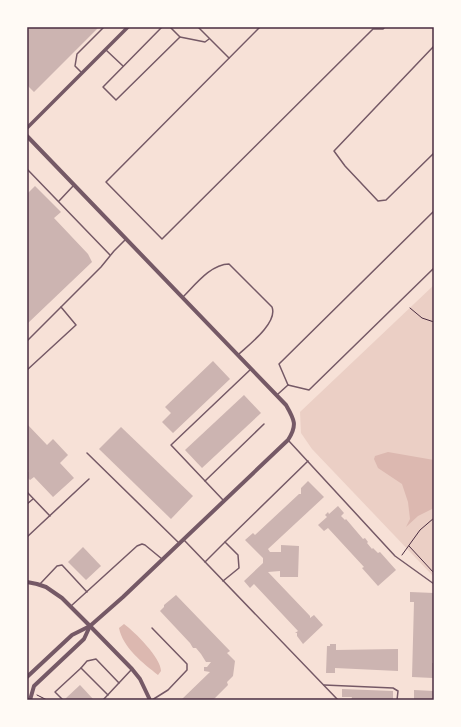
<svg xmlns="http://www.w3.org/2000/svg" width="461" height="727" font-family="'Fira Sans',sans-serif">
<rect width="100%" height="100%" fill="#f7e1d7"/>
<!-- green -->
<polygon fill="#ebcfc5" points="434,285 434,577 312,449 301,433 300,412"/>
<!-- water -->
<g fill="#dcb8b0">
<polygon points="388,452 434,460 434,508 418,516 406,527 410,519 408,502 402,484 378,468 374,459 375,456"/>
<path d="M124,624C135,632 161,658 161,671L158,675C143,663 123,648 119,628Z"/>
</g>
<!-- building -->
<g fill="#ccb4b1">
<polygon points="31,27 99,27 34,92 28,86 27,88 27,31"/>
<polygon points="35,186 61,212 54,218 88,254 92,262 27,324 27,194"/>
<polygon points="213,361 230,379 173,433 162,422 171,413 165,407"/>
<polygon points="244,395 261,413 202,468 185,450"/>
<polygon points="27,424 47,445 53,439 68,455 60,463 74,478 53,497 34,477 30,480 27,477 27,473 29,471 27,469"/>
<polygon points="121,427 193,496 171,519 99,449"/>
<polygon points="308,481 324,497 268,549 270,552 281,552 281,545 299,546 298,577 280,577 280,571 268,572 310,616 310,618 314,615 323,625 303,644 297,636 297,633 295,633 298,631 254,584 250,588 244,581 263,563 263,558 245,540 253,533 255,535 299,494 301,494 301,488"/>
<polygon points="338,506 344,513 341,516 345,520 346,519 363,539 365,538 368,542 367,543 372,549 373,548 378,553 380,552 396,570 378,586 362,568 364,567 328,528 324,531 318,525 327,517 325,515 328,512 329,514"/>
<polygon points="83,547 101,566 86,580 68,562"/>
<polygon points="410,592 434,593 432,663 433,663 433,678 412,677 414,602 410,602"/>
<polygon points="176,595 230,651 227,653 235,661 233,676 227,682 228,685 213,700 181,700 210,672 204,671 204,667 207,667 211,662 206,662 201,654 196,648 193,648 190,643 160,611 164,607 164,605"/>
<polygon points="330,644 336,644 336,650 398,649 398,671 335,668 335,673 326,673 327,646 330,646"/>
<polygon points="80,685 94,700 67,700 65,699"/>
<polygon points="342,689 393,691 393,700 351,700 352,697 342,697"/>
<polygon points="414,690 434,691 434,700 414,700"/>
</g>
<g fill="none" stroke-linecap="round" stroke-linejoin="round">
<!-- path -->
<g stroke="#4a2c40" stroke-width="1">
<polyline points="410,308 422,318 434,322"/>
<polyline points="409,546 434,573"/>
<polyline points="402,555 420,530 434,518"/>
<polyline points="37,695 47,700"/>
</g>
<!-- service -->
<g stroke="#755966" stroke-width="1.5">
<polyline points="162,27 103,87 116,100 180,37"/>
<polyline points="170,27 180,37 205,42 209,39"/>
<polyline points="198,27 229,58"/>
<polyline points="260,27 106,182 162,239 373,29 383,29 385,27"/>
<polyline points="434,46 334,151 345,166 378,201 386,200 434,153"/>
<polyline points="106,50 123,66"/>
<polyline points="82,73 75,66 77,54 104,27"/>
<polyline points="27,169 110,255"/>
<polyline points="59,201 74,185"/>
<path d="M183,297C195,285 211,264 229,264L272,307C278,322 250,344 239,354"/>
<polyline points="27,341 61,307"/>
<polyline points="27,370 76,325 61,307 101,267 114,251 126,239"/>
<polyline points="288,385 279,364 434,211"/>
<polyline points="288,385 309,390 434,268"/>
<polyline points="278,394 288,385"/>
<polyline points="288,440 395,556 434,584"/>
<polyline points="87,453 179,543"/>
<polyline points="205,481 264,424"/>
<polyline points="27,492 50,516"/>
<polyline points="223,500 171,445 251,369"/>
<polyline points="27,504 33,499"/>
<polyline points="27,537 89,479"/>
<polyline points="184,540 338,700"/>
<polyline points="205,562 225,542"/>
<polyline points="223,581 239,568 238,555 225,542 308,461"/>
<polyline points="40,584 57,566 62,565 87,592"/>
<polyline points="71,606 137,546 142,544 145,545 162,559"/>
<polyline points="152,628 187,664 187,670 168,690 152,700"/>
<polyline points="81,668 87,661 96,659 119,683"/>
<polyline points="324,685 393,688 398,691 397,700"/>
<polyline points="63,700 55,692 81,668 108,695"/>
<polyline points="103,700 132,669"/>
</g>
<!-- minor -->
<polyline stroke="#755966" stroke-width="3.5" points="27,128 128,27"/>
<!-- tertiary -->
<g stroke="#755966" stroke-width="4">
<path d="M27,136L286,405C294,419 298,425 288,440L123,597L90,626L72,635L27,677"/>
<polyline points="27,582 37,584 46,587 62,598 90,626 132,669 140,679 150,700"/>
<polyline points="30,700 34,686 84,639 90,626"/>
</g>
</g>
<!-- border -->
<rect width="461" height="727" fill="none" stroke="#fffaf5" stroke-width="56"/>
<rect x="28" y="28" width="405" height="671" fill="none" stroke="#4a2c40" stroke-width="1.5"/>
</svg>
